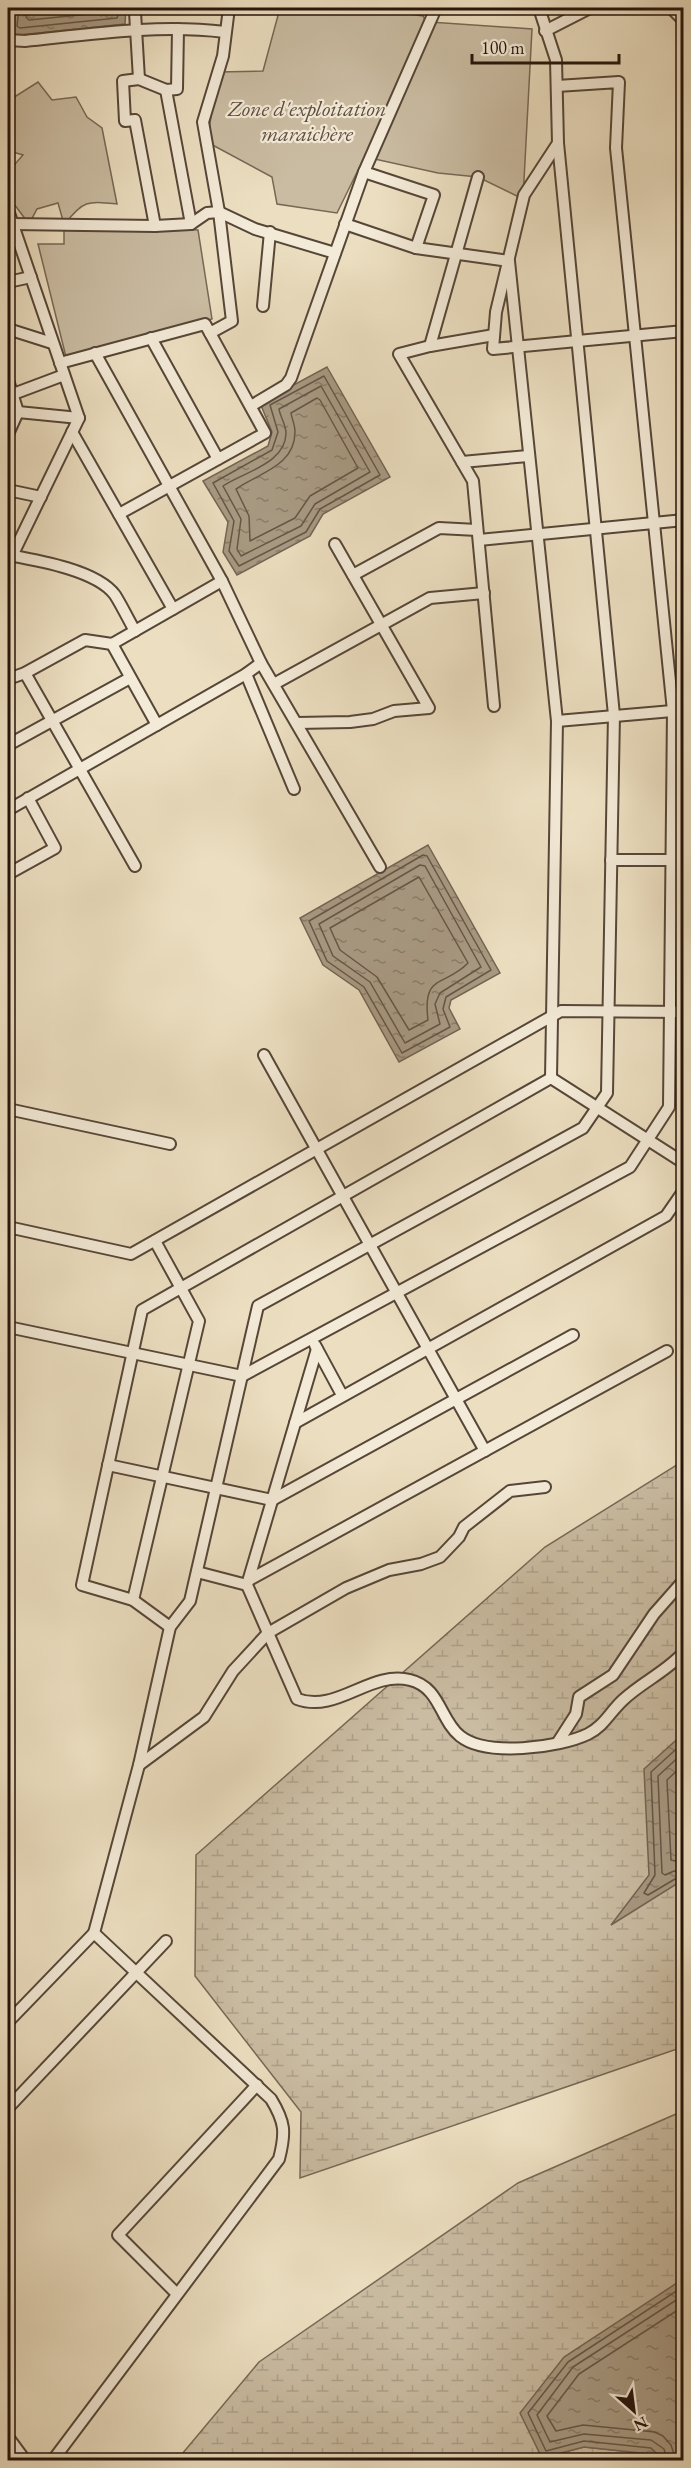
<svg xmlns="http://www.w3.org/2000/svg" width="691" height="2468" font-family="'EB Garamond',serif">
<defs>
<pattern id="wetland-marsh" width="20" height="14" patternUnits="userSpaceOnUse" patternTransform="scale(1.5)"><rect width="20" height="14" fill="#cabca2"/><path d="M1 5h8M5 5V1M11 12h8M15 12V8" fill="none" stroke="#ada18a"/></pattern>
<pattern id="water-ripples" width="26" height="14" patternUnits="userSpaceOnUse" patternTransform="scale(1.5)"><rect width="26" height="14" fill="#a89a83"/><path d="M2 4q2-2 4 0t4 0M15 11q2-2 4 0t4 0" fill="none" stroke="#897c69"/></pattern>
</defs>
<rect width="100%" height="100%" fill="#ecdfc1"/>
<filter id="stains"><feTurbulence type="fractalNoise" baseFrequency=".00333" numOctaves="4"/><feColorMatrix values="0 0 0 0 .2 0 0 0 0 .09 0 0 0 0 .02 0 0 0 .5 -.17"/></filter>
<radialGradient id="worn" r=".72"><stop offset=".6" stop-color="#630" stop-opacity="0"/><stop offset="1" stop-color="#630" stop-opacity=".3"/></radialGradient>
<!-- wetland -->
<g fill="url(#wetland-marsh)" stroke="#776856" stroke-width="1.5">
<polygon points="683,1461 683,2047 300,2178 301,2112 195,1976 196,1855 545,1547"/>
<polygon points="683,2111 683,2279 644,2306 542,2458 584,2447 650,2454 655,2460 177,2460 259,2362 518,2183"/>
</g>
<!-- green -->
<g fill="#cabca2" stroke="#776856" stroke-width="1.5">
<polygon points="280,8 368,8 423,16 428,26 430,22 532,29 523,199 478,177 438,173 370,158 419,46 337,213 277,204 272,177 207,142 218,72 263,71"/>
<path d="M38,82L52,100L76,97L87,117L102,128L117,204C88,201 83,200 65,224L198,230L212,319L67,361L38,244H64V224L58,203L37,209L29,224L14,204L13,179L9,171L23,155L13,152L8,155V101Z"/>
</g>
<!-- water -->
<g fill="url(#water-ripples)" stroke="#736453" stroke-width="1.5">
<polygon points="13,8 126,8 125,24 10,36"/>
<polygon points="327,367 390,477 323,514 310,536 237,575 223,552 228,522 203,481 268,446 272,432 260,403"/>
<polygon points="428,845 500,973 451,1000 449,1008 460,1029 399,1062 359,990 323,965 300,918"/>
<polygon points="683,1734 683,1909 681,1908 678,1883 611,1925 649,1875 644,1769"/>
<polygon points="683,2279 683,2460 655,2460 650,2454 584,2447 542,2458 520,2413 564,2357"/>
</g>
<g fill="none" stroke-linecap="round" stroke-linejoin="round">
<!-- shore -->
<g stroke="#665647" stroke-width="1.5">
<polyline points="19,8 17,26 20,28 117,18 120,8"/>
<polyline points="27,8 26,17 29,20 110,12 112,8"/>
<polygon points="324,376 380,475 320,509 306,532 239,566 229,551 234,521 213,483 272,450 278,432 270,405"/>
<path d="M321,386L370,472L315,504L301,526L241,556L237,549L241,519L223,486C244,472 287,463 286,432C285,423 280,416 279,409Z"/>
<path d="M317,398L320,400L358,468L310,496L295,518L250,541L249,516L236,489C259,473 295,466 295,432C295,425 292,419 291,413Z"/>
<polygon points="423,855 427,856 491,970 446,997 443,1009 450,1027 402,1053 364,987 327,961 309,921"/>
<polygon points="420,865 425,866 481,967 440,993 435,1004 440,1024 405,1043 370,982 333,956 319,924"/>
<path d="M419,877L468,963C445,987 422,973 428,1020L409,1030L377,977L340,950L330,928Z"/>
<polyline points="684,1742 651,1772 655,1875 644,1893 648,1895 675,1879 684,1881"/>
<polyline points="684,1752 658,1776 662,1873 665,1875 674,1871 684,1872"/>
<polyline points="684,1764 667,1780 671,1860 684,1863"/>
<polyline points="660,2460 658,2455 651,2448 584,2441 546,2451 528,2413 568,2362 684,2286"/>
<polyline points="667,2460 664,2449 651,2440 584,2434 550,2442 537,2415 573,2367 684,2295"/>
<polyline points="676,2460 671,2445 663,2436 655,2432 583,2425 556,2431 547,2416 579,2374 684,2306"/>
</g>
<!-- street casing -->
<g stroke="#564638" stroke-width="14">
<g id="street">
<polyline points="671,8 684,21"/>
<polyline points="545,31 590,8"/>
<path d="M8,40L25,41C92,34 158,24 225,32"/>
<polyline points="139,79 135,12 139,8"/>
<polyline points="166,90 191,224"/>
<polyline points="558,143 524,195 496,312 493,349 684,331"/>
<polyline points="364,172 434,195 416,248"/>
<polyline points="8,210 79,418 12,556"/>
<polyline points="13,224 155,226 191,224 207,213 219,212 255,229 335,253"/>
<polyline points="345,224 416,248 509,261 557,721 551,1078"/>
<polyline points="155,226 135,120 125,121 123,81 139,79 166,90 177,89 178,29"/>
<polyline points="8,282 31,277"/>
<polyline points="263,306 270,232"/>
<polyline points="8,329 52,343"/>
<polyline points="210,333 232,321 219,212 203,122 223,56 229,8"/>
<polyline points="494,335 430,346 399,354 473,481 494,706"/>
<polyline points="151,338 218,459"/>
<polyline points="430,346 478,177"/>
<polyline points="95,353 222,581 261,663 380,867"/>
<polyline points="60,363 205,324 265,433 119,514"/>
<polyline points="8,380 18,412 8,434"/>
<polyline points="8,396 64,375"/>
<polyline points="251,406 286,385 291,378 364,172 436,8"/>
<polyline points="18,412 79,418"/>
<polyline points="72,432 173,609"/>
<polyline points="462,462 528,456"/>
<polyline points="8,490 41,497"/>
<polyline points="479,540 684,520"/>
<path d="M8,555C36,560 97,570 115,595C122,606 128,619 135,631"/>
<polyline points="353,575 439,528 477,530"/>
<polyline points="112,644 157,725"/>
<polyline points="25,673 135,866"/>
<polyline points="246,674 294,789"/>
<polyline points="8,679 25,673 85,640 112,644 222,581"/>
<polyline points="274,684 430,598 484,593"/>
<polyline points="557,721 684,710"/>
<polyline points="297,723 350,722 373,719 394,711 429,708 335,544"/>
<polyline points="8,745 130,678"/>
<polyline points="8,810 246,674 261,663"/>
<polyline points="611,860 684,860"/>
<polyline points="8,874 55,848 28,798"/>
<polyline points="264,1055 485,1451"/>
<polyline points="551,1078 684,1163"/>
<polyline points="8,1109 170,1144"/>
<polyline points="8,1227 131,1254 561,1011 684,1012"/>
<polyline points="8,1327 242,1376 630,1167 669,1107 673,711 616,148 619,82 557,86"/>
<polyline points="315,1345 342,1395"/>
<path d="M317,1349L247,1585L297,1699C337,1714 370,1670 410,1680C440,1687 440,1720 460,1736C486,1757 559,1748 588,1734C604,1726 610,1712 623,1700C642,1682 666,1672 684,1652"/>
<polyline points="295,1423 666,1216 684,1190"/>
<polyline points="108,1465 272,1500 573,1335"/>
<polyline points="197,1572 247,1585"/>
<polyline points="249,1580 667,1351"/>
<polyline points="133,1600 199,1321 155,1241"/>
<polyline points="170,1627 133,1600 82,1585 142,1310 551,1078"/>
<polyline points="558,1742 576,1714 579,1697 613,1675 654,1614 684,1580"/>
<polyline points="139,1765 204,1717 233,1671 268,1633 346,1588 389,1570 421,1564 440,1557 459,1537 464,1527 510,1491 545,1487"/>
<polyline points="8,2022 94,1933"/>
<polyline points="8,2108 166,1941"/>
<polyline points="176,2293 118,2235 257,2085"/>
<polyline points="8,2437 25,2460"/>
<path d="M53,2460L279,2159C286,2132 285,2122 271,2099L94,1933L139,1765L170,1627L190,1601L258,1306L583,1128L607,1093L614,715L558,143L556,60L539,8"/>
</g>
</g>
<!-- street -->
<use href="#street" stroke="#f3ead7" stroke-width="10"/>
</g>
<g text-anchor="middle" stroke-width="4.5" stroke-linejoin="round" paint-order="stroke">
<!-- park labels -->
<g font-size="22" font-style="italic" fill="#5e4e40" stroke="#f3ead7">
<text x="307" y="116">Zone d'exploitation<tspan x="307" dy="25">maraichère</tspan></text>
</g>
</g>
<!-- margin -->
<rect width="691" height="2468" fill="none" stroke="#ecdfc1" stroke-width="30"/>
<rect x="9" y="9" width="673" height="2450" fill="none" stroke="#24130b" stroke-width="3"/>
<rect x="15" y="15" width="661" height="2438" fill="none" stroke="#24130b" stroke-width="1.5"/>
<!-- north arrow -->
<g transform="translate(634 2411) rotate(152)" stroke="#f3ead7" stroke-width="4.5" paint-order="stroke">
<path d="M0-4.5L10 22L0 15L-10 22Z" fill="#24130b"/>
<text y="-9" font-size="16" font-weight="bold" text-anchor="middle" fill="#24130b">N</text>
</g>
<!-- scale -->
<path d="M472 54v9h147v-9" fill="none" stroke="#24130b" stroke-width="3"/>
<text x="481" y="54" font-size="18" fill="#24130b" stroke="#f3ead7" stroke-width="4.5" paint-order="stroke">100 m</text>
<rect width="100%" height="100%" filter="url(#stains)"/>
<rect width="100%" height="100%" fill="url(#worn)"/>
</svg>
